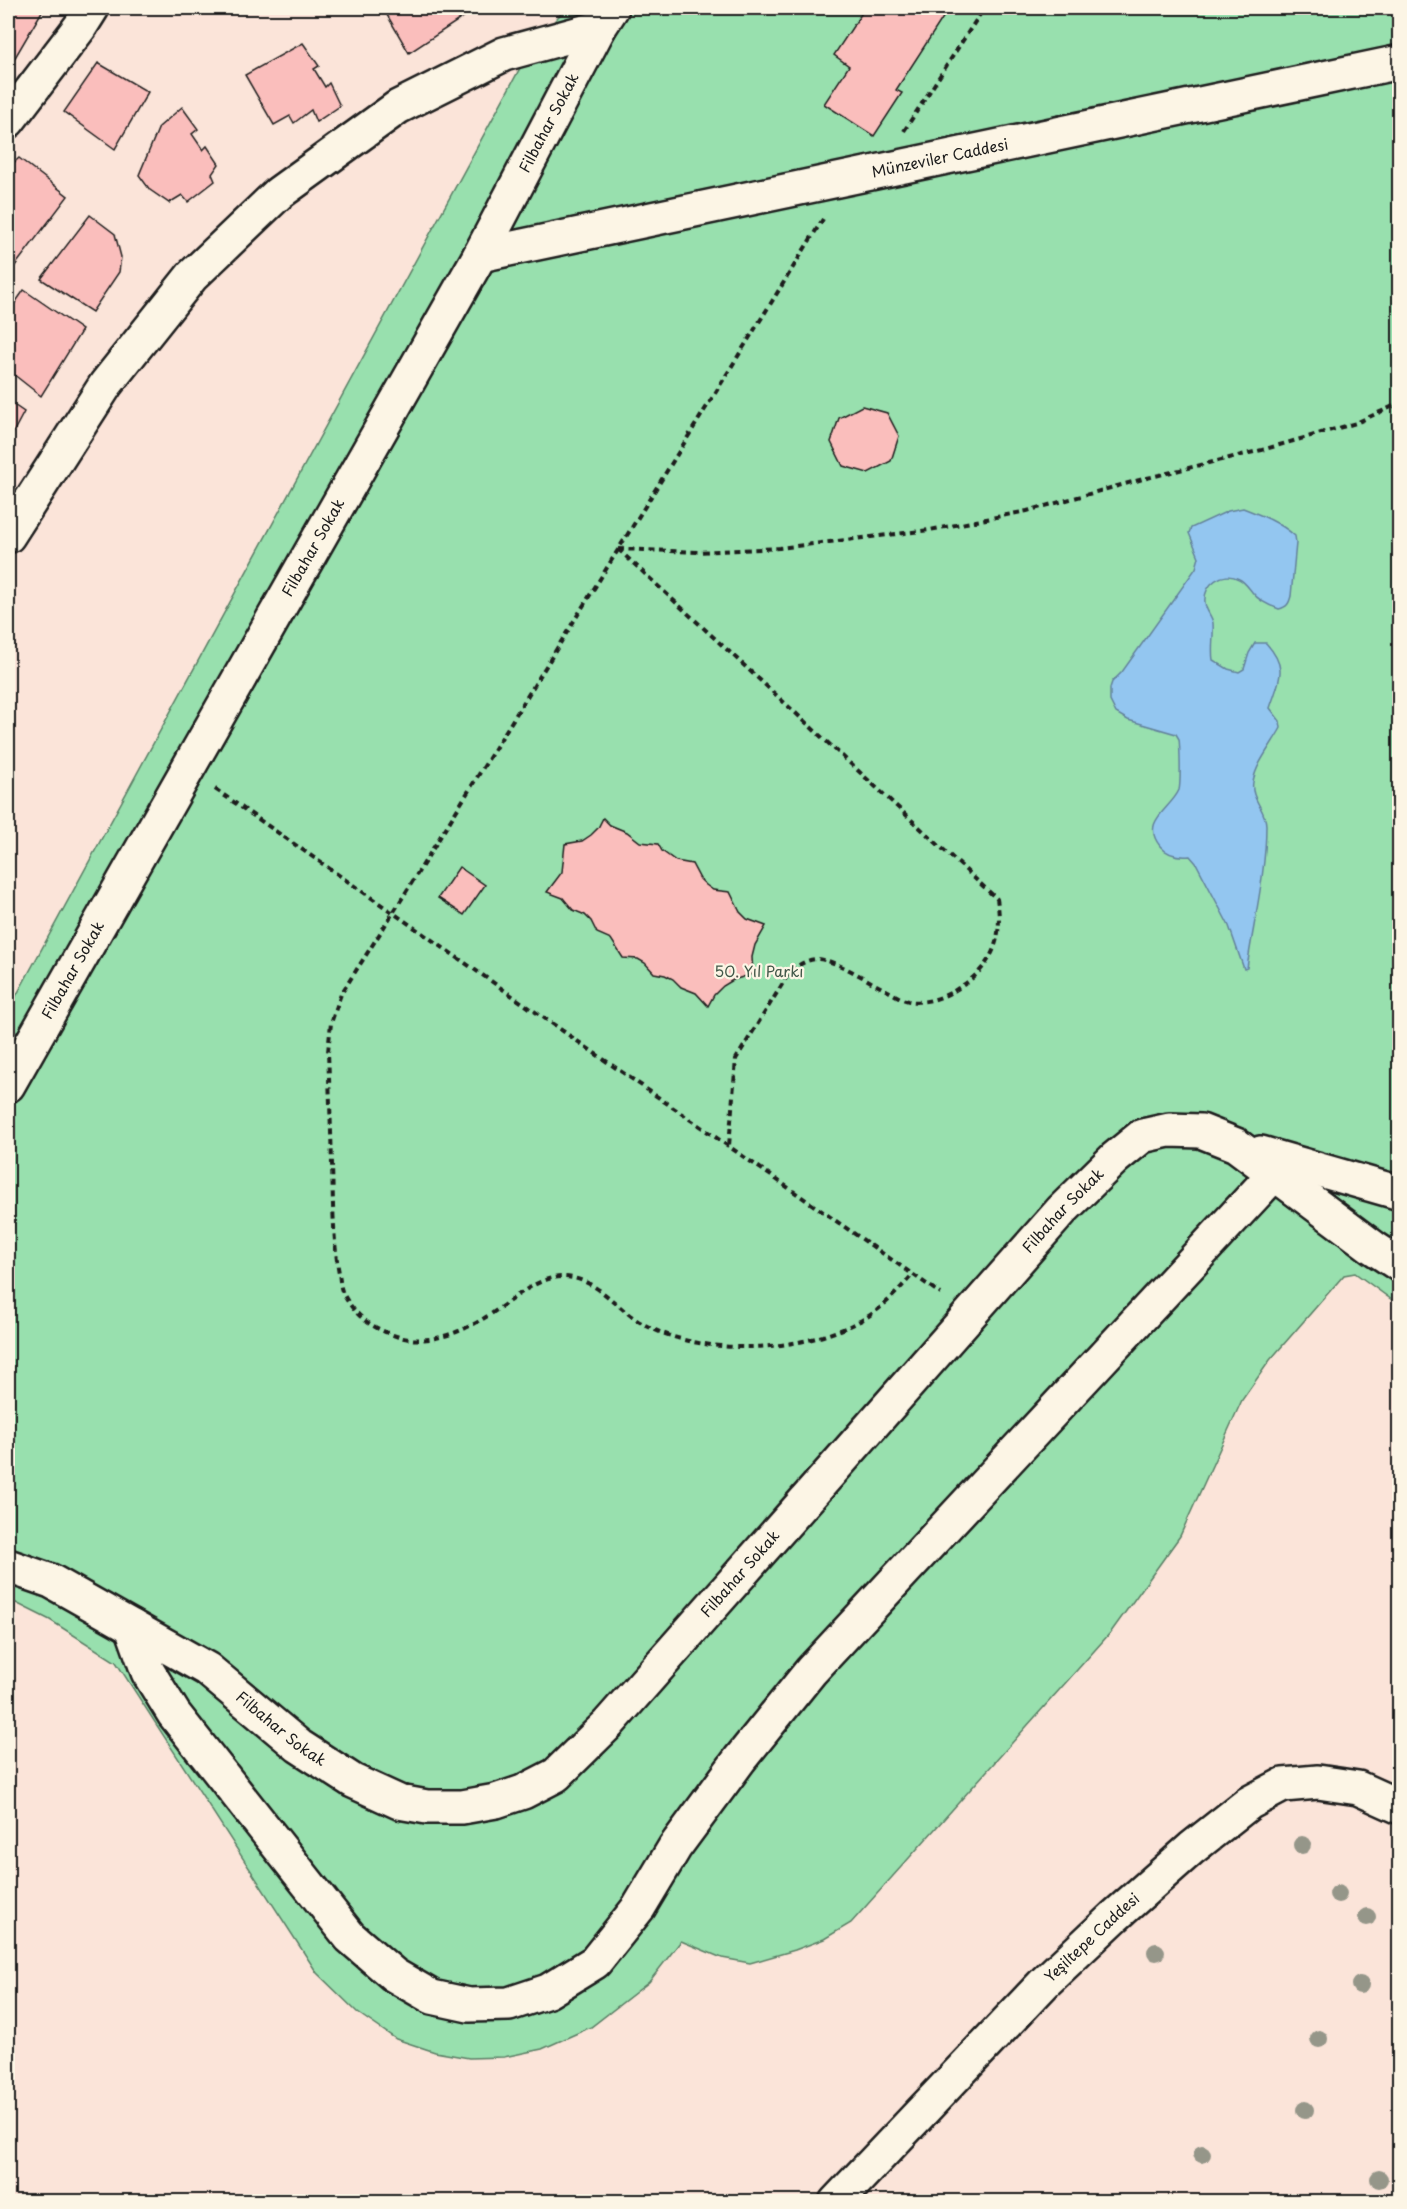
<svg xmlns="http://www.w3.org/2000/svg" width="1407" height="2209" font-family="'Playpen Sans',sans-serif">
<rect width="100%" height="100%" fill="#fbe4d9"/>
<filter id="ink" filterUnits="userSpaceOnUse"><feTurbulence type="fractalNoise" baseFrequency=".0167" numOctaves="2"/><feDisplacementMap in="SourceGraphic" scale="12" xChannelSelector="R" yChannelSelector="G"/><feConvolveMatrix kernelMatrix="1 2 1 2 8 2 1 2 1" color-interpolation-filters="sRGB"/></filter>
<g filter="url(#ink)">
<!-- green -->
<polygon fill="#98e0ae" stroke="#5a7e65" stroke-width="1.5" points="566,8 1399,8 1399,1305 1355,1273 1344,1275 1270,1360 1242,1400 1180,1536 1111,1632 851,1923 824,1939 795,1950 750,1963 722,1958 681,1941 649,1982 591,2027 542,2049 504,2057 469,2058 435,2052 396,2039 358,2013 317,1973 116,1662 50,1620 8,1599 8,1011 532,46"/>
<!-- water -->
<path fill="#93c6f0" stroke="#63829b" stroke-width="1.5" d="M1243,508C1261,515 1281,523 1295,536L1296,543L1291,596C1289,604 1287,607 1279,609C1270,606 1258,600 1252,592C1248,587 1245,582 1239,579C1223,570 1203,584 1205,602C1205,610 1212,616 1213,623C1214,636 1211,648 1213,660L1228,669L1239,672L1244,669L1249,653L1255,643H1266C1289,669 1279,680 1270,708L1280,721L1281,728C1272,745 1256,763 1253,782C1250,799 1266,809 1266,825C1266,873 1254,920 1247,968L1244,969L1229,926L1196,863L1190,856C1179,857 1168,856 1160,846C1140,821 1171,809 1179,790C1181,783 1180,747 1179,739L1176,734L1128,720L1116,713L1110,701V688L1112,682L1122,672L1196,568L1199,557L1189,533L1191,528L1228,511Z"/>
<!-- building -->
<g fill="#fabebc" stroke="#1c1c1c" stroke-width="1.5">
<polygon points="8,8 44,8 10,66 8,65"/>
<polygon points="383,8 477,8 409,53"/>
<polygon points="865,8 932,8 944,16 896,90 902,93 874,136 824,104 849,66 834,55"/>
<polygon points="303,43 319,66 314,69 325,87 329,83 340,106 316,122 311,110 294,123 290,116 274,125 245,75"/>
<polygon points="98,63 148,92 115,149 64,112"/>
<polygon points="182,107 198,129 192,134 203,150 207,146 219,164 212,174 215,181 188,202 182,195 169,203 150,190 139,175 159,127"/>
<polygon points="19,158 68,196 8,275 8,168"/>
<polygon points="90,215 115,234 121,257 119,272 92,312 41,279"/>
<polygon points="24,290 82,330 41,396 8,370 8,313"/>
<polygon points="8,401 24,412 8,442"/>
<polygon points="862,406 887,413 899,436 891,461 868,473 843,466 831,442 839,418"/>
<polygon points="603,818 610,825 627,832 640,842 658,844 662,851 676,861 692,864 700,879 706,885 713,890 730,892 740,912 747,919 766,926 755,945 752,957 753,974 733,980 723,986 714,995 708,1006 696,993 681,987 673,979 665,975 654,973 645,963 638,959 623,958 611,939 597,933 591,921 585,915 573,910 563,898 547,892 562,872 565,844 582,841 591,835 598,828"/>
<polygon points="459,867 485,885 464,915 438,898"/>
</g>
<g fill="none" stroke-linecap="round" stroke-linejoin="round">
<!-- minor casing -->
<g stroke="#1c1c1c" stroke-width="38">
<g id="minor">
<polyline points="8,121 80,27 92,8"/>
<path id="s1" d="M480,255L1400,62"/>
<polyline points="8,536 106,384 192,276 279,193 398,107 504,54 599,28"/>
<path id="s2" d="M8,1085L480,255L599,28L612,8"/>
<polyline points="1261,1153 1400,1193"/>
<path id="s3" d="M8,1566L51,1581L207,1669L299,1746L353,1781L399,1802L427,1807H462L496,1801L523,1792L556,1775L608,1724L1062,1210L1115,1158L1142,1136L1169,1130L1201,1131L1236,1145L1374,1248L1400,1265"/>
<polyline points="132,1627 148,1672 174,1714 350,1937 394,1975 432,1997 469,2005 509,2004 548,1991 595,1962 639,1907 675,1847 740,1759 811,1671 1275,1173"/>
<path id="s4" d="M836,2202L1046,1981L1114,1917L1192,1848L1249,1803L1283,1785L1318,1782L1358,1788L1400,1807"/>
</g>
</g>
<!-- path -->
<g stroke="#1c1c1c" stroke-width="4" stroke-dasharray="6 4.5" stroke-linecap="butt">
<path d="M984,9C999,15 1009,14 1025,8"/>
<polyline points="904,131 984,8"/>
<path d="M823,219L393,913L341,994L331,1023L328,1052C330,1103 332,1154 333,1206C334,1229 335,1251 339,1273C340,1279 340,1286 342,1291C345,1298 352,1308 357,1313C368,1325 382,1331 396,1336C432,1348 472,1328 501,1307C520,1294 540,1276 565,1277C599,1279 617,1310 645,1325C706,1358 807,1353 867,1317C885,1306 899,1290 913,1274"/>
<path d="M618,549L997,899C1004,939 992,968 957,989C943,998 925,1004 909,1001C902,1000 894,994 888,991C869,982 836,959 816,959C806,960 799,965 791,970L736,1059L729,1146"/>
<polyline points="618,549 699,552 779,548 930,530 1027,511 1143,479 1262,450 1356,423 1400,403"/>
<polyline points="215,789 941,1294"/>
</g>
<!-- minor -->
<use href="#minor" stroke="#fcf5e5" stroke-width="33"/>
</g>
<!-- trees -->
<g fill="#959689">
<circle cx="1302" cy="1845" r="9"/>
<circle cx="1338" cy="1894" r="9"/>
<circle cx="1367" cy="1917" r="9"/>
<circle cx="1156" cy="1952" r="9"/>
<circle cx="1360" cy="1985" r="9"/>
<circle cx="1319" cy="2039" r="9"/>
<circle cx="1305" cy="2110" r="9"/>
<circle cx="1202" cy="2154" r="9"/>
<circle cx="1379" cy="2179" r="9"/>
</g>
</g>
<g text-anchor="middle" stroke-width="4.5" stroke-linejoin="round" paint-order="stroke">
<!-- street labels -->
<g font-size="15" fill="#1c1c1c" stroke="#fcf5e5">
<text dy="5" stroke="none"><textPath href="#s2" startOffset="1104">Filbahar Sokak</textPath></text>
<text dy="5" stroke="none"><textPath href="#s1" startOffset="470">Münzeviler Caddesi</textPath></text>
<text dy="5" stroke="none"><textPath href="#s2" startOffset="618">Filbahar Sokak</textPath></text>
<text dy="5" stroke="none"><textPath href="#s2" startOffset="132">Filbahar Sokak</textPath></text>
<text dy="5" stroke="none"><textPath href="#s3" startOffset="1382">Filbahar Sokak</textPath></text>
<text dy="5" stroke="none"><textPath href="#s3" startOffset="896">Filbahar Sokak</textPath></text>
<text dy="5" stroke="none"><textPath href="#s3" startOffset="320">Filbahar Sokak</textPath></text>
<text dy="5" stroke="none"><textPath href="#s4" startOffset="368">Yeşiltepe Caddesi</textPath></text>
</g>
<!-- park labels -->
<g font-size="15" fill="#415748" stroke="#fcf5e5">
<text x="759" y="977">50. Yıl Parkı</text>
</g>
</g>
<!-- margin -->
<rect width="1407" height="2209" fill="none" stroke="#fcf5e5" stroke-width="30"/>
<rect x="15" y="15" width="1377" height="2179" fill="none" stroke="#1c1c1c" stroke-width="2" filter="url(#ink)"/>
</svg>
